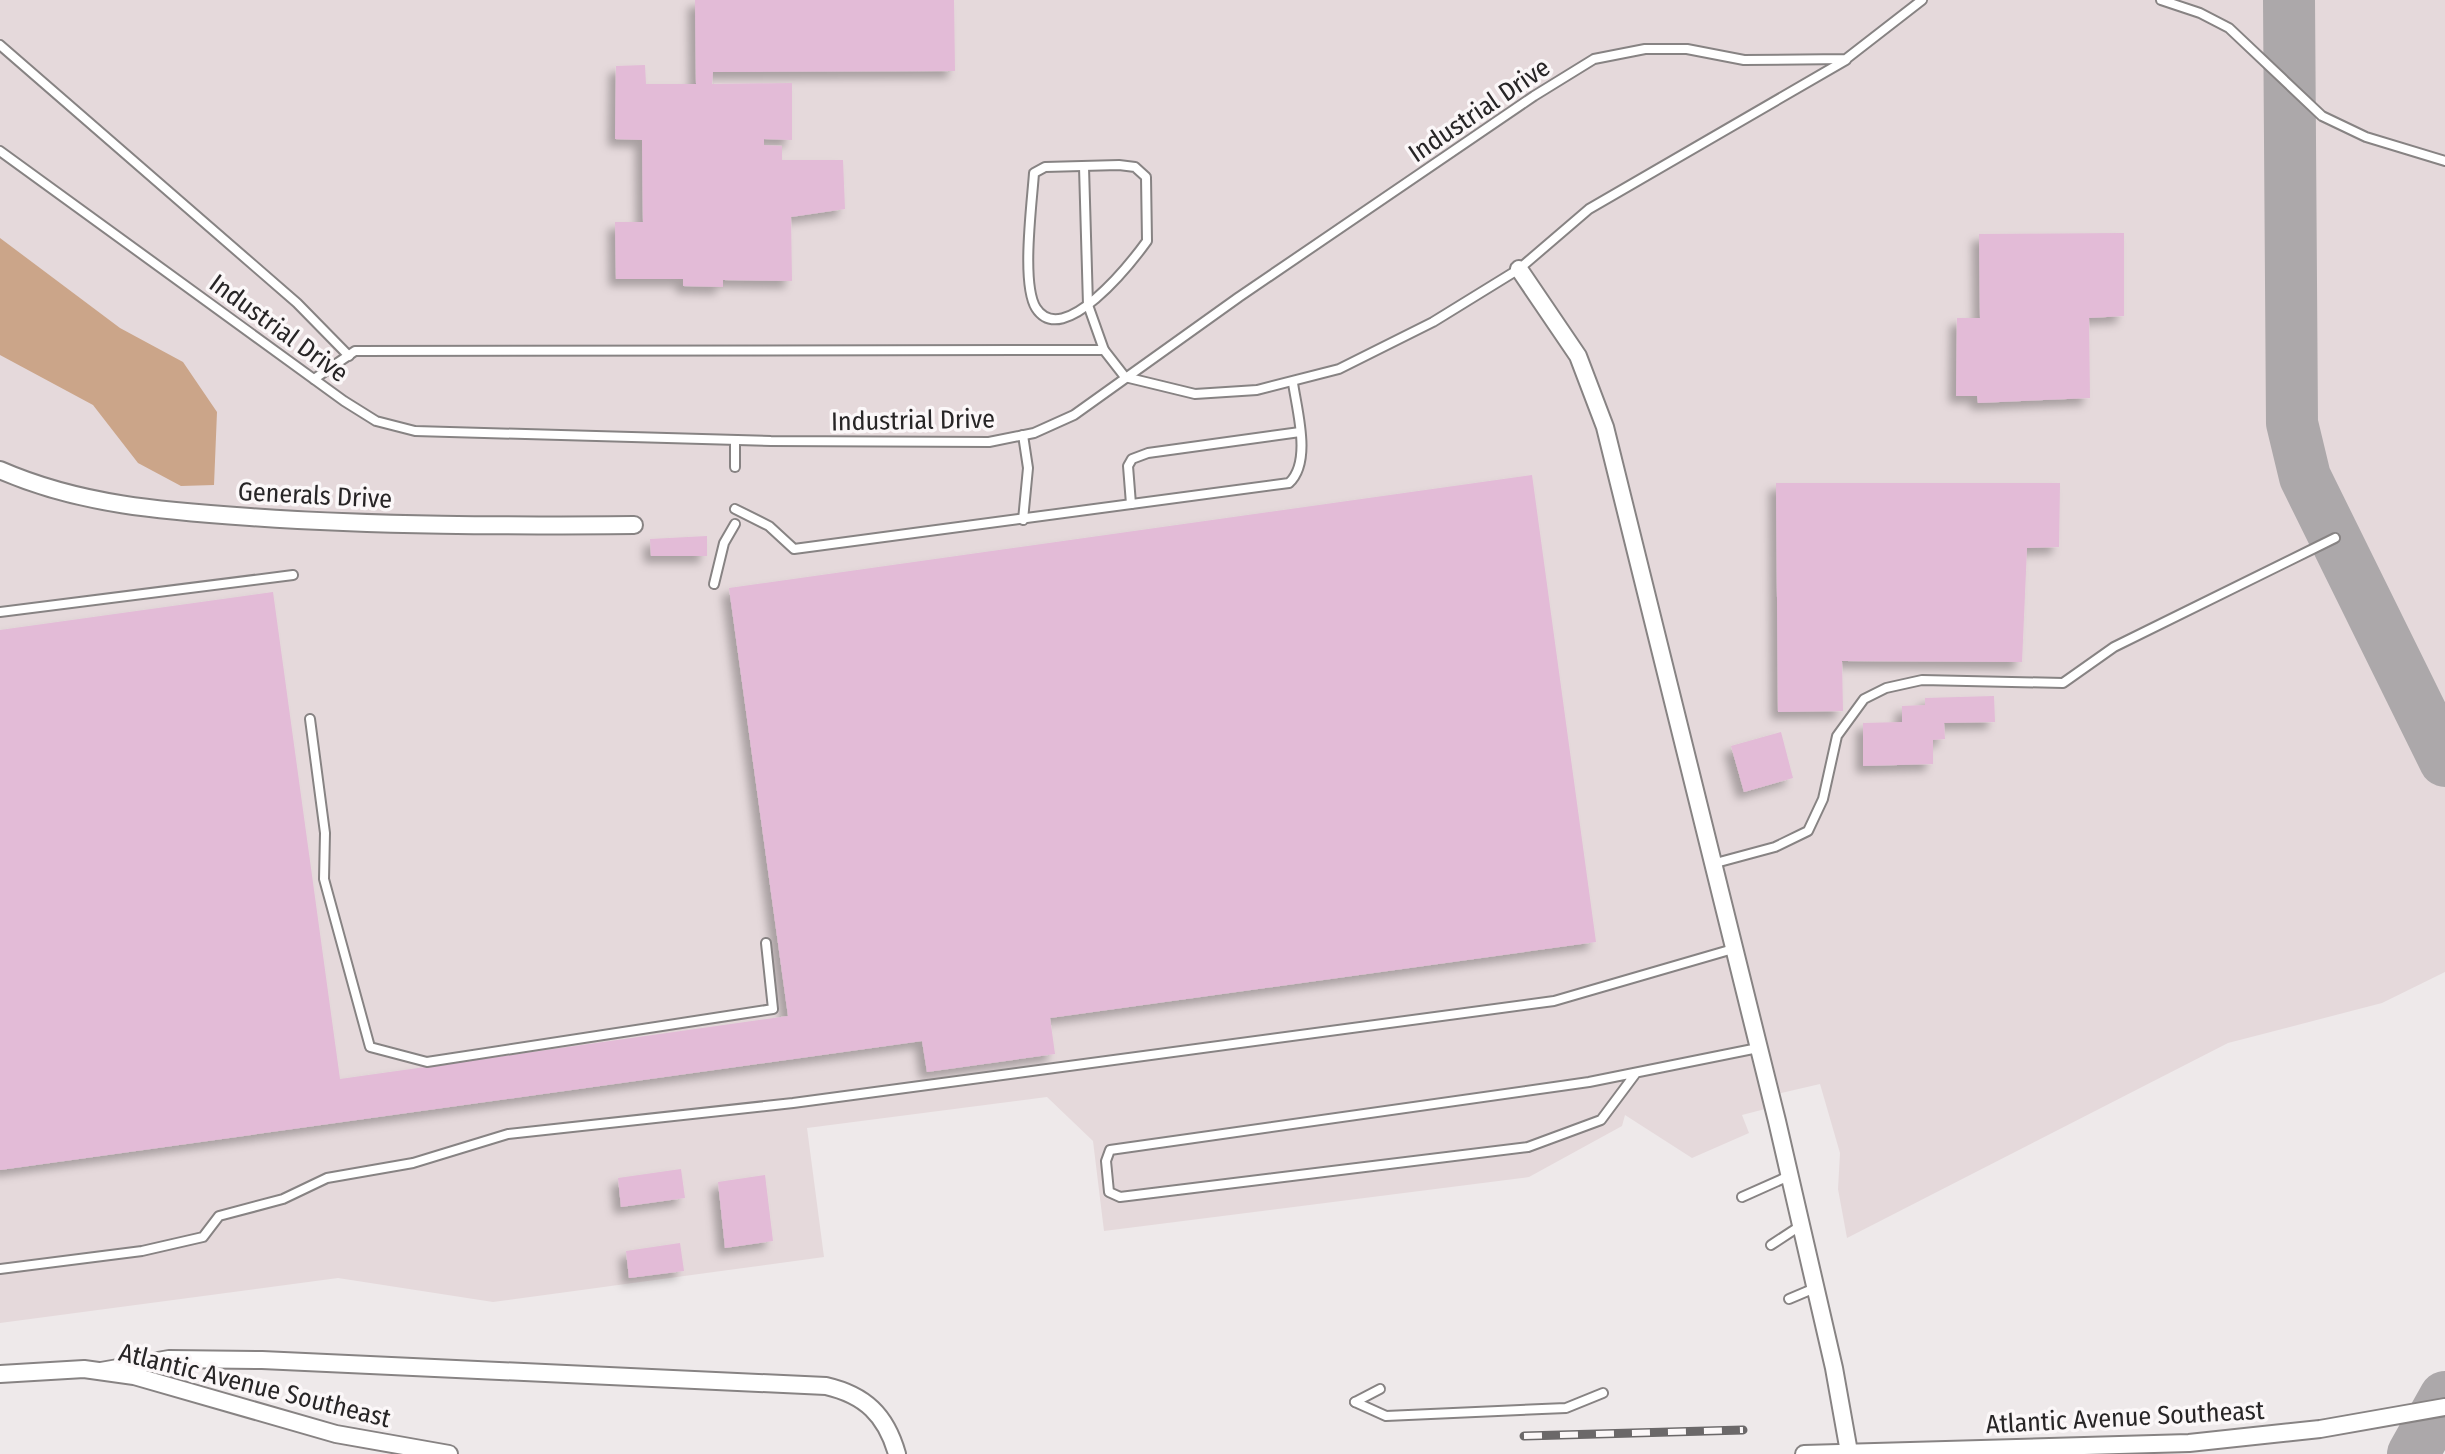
<svg xmlns="http://www.w3.org/2000/svg" width="2445" height="1454" font-family="'Fira Sans Condensed',sans-serif">
<defs>
<filter id="shadow"><feDropShadow dx="-7" dy="7" stdDeviation="4" flood-color="#0004"/></filter>
</defs>
<rect width="100%" height="100%" fill="#eee9ea"/>
<!-- built -->
<polygon fill="#e5d9db" points="0,0 2445,0 2445,972 2382,1003 2228,1043 1847,1238 1838,1189 1840,1153 1820,1084 1768,1096 1769,1108 1742,1115 1749,1133 1692,1158 1625,1115 1622,1126 1529,1177 1104,1231 1093,1141 1047,1097 807,1128 824,1257 493,1302 338,1278 0,1323"/>
<!-- forest -->
<polygon fill="#cba589" points="0,238 120,328 183,362 217,412 214,485 181,486 138,463 93,405 0,355"/>
<g fill="none" stroke-linecap="round" stroke-linejoin="round">
<!-- taxiway -->
<g stroke="#aca8aa" stroke-width="52">
<polyline points="2289,0 2292,423 2305,477 2445,761"/>
<polyline points="2413,1454 2445,1397"/>
</g>
</g>
<!-- building -->
<g fill="#e3bbd7" filter="url(#shadow)">
<polygon points="695,0 954,0 955,71 713,72 712,84 792,83 792,140 764,139 764,145 782,146 782,160 843,160 845,209 791,217 792,281 723,280 723,287 683,286 683,279 616,279 615,222 643,222 642,140 615,139 616,66 645,65 646,84 696,84"/>
<polygon points="2124,233 2124,316 2089,318 2090,398 1978,403 1977,396 1956,396 1957,318 1980,318 1979,234"/>
<polygon points="1532,475 1596,942 1050,1018 1055,1054 927,1072 922,1041 0,1170 0,630 273,592 340,1079 788,1016 729,588"/>
<polygon points="1776,483 2060,483 2059,547 2027,548 2022,662 1842,661 1843,711 1778,712"/>
<polygon points="707,536 707,556 651,556 650,539"/>
<polygon points="1994,696 1995,722 1944,723 1945,739 1933,740 1933,764 1863,766 1863,723 1902,722 1902,706 1925,705 1925,698"/>
<polygon points="1781,732 1793,778 1744,792 1731,746"/>
<polygon points="681,1169 685,1198 621,1207 618,1178"/>
<polygon points="765,1175 773,1241 725,1248 718,1182"/>
<polygon points="680,1243 684,1271 629,1278 626,1251"/>
</g>
<g fill="none" stroke-linecap="round" stroke-linejoin="round">
<!-- service casing -->
<g stroke="#878383" stroke-width="12">
<g id="service">
<polyline points="2161,0 2200,13 2229,28 2322,116 2366,137 2445,161"/>
<polyline points="0,45 297,303 349,356"/>
<polyline points="0,151 344,401 376,421 415,431 771,441 989,442 1034,433 1074,415 1239,297 1534,96 1594,59 1645,49 1687,49 1744,60 1846,59 1922,0"/>
<path d="M1119,165L1135,167L1146,177L1147,241C1131,263 1063,350 1036,308C1021,284 1032,203 1034,173L1045,167Z"/>
<polyline points="1084,167 1088,305 1104,350"/>
<polyline points="314,379 355,351 1104,350 1125,377 1195,394 1257,390 1339,369 1433,322 1519,269 1589,209 1846,60"/>
<polyline points="735,440 735,467"/>
<polyline points="1131,504 1128,466 1132,459 1148,453 1300,432"/>
<path d="M735,509L769,526L794,549L1289,483C1312,462 1297,411 1293,383"/>
<polyline points="1023,520 1028,468 1023,435"/>
<polyline points="714,584 724,543 735,524"/>
<polyline points="0,612 293,575"/>
<polyline points="310,719 325,833 324,879 370,1047 427,1062 773,1009 766,943"/>
<polyline points="1712,864 1775,847 1808,831 1823,799 1837,736 1864,699 1886,688 1922,680 2063,683 2114,647 2335,538"/>
<polyline points="1636,1073 1601,1120 1528,1147 1120,1197 1109,1192 1106,1161 1110,1150 1589,1082 1758,1048"/>
<polyline points="1742,1197 1789,1176"/>
<polyline points="1771,1245 1800,1226"/>
<polyline points="0,1269 142,1251 203,1237 219,1216 283,1199 327,1178 413,1163 508,1134 793,1103 1554,1001 1733,949"/>
<polyline points="1789,1299 1815,1288"/>
<polyline points="1355,1402 1386,1416 1566,1408 1603,1393"/>
<polyline points="1355,1402 1380,1389"/>
</g>
</g>
<!-- minor casing -->
<g stroke="#878383" stroke-width="20">
<g id="minor">
<polyline points="1519,269 1578,356 1605,427 1777,1121 1834,1368 1849,1452"/>
<path d="M0,470C80,505 163,511 250,517C377,526 506,526 634,525"/>
<path d="M101,1371L169,1359L262,1360L826,1386C865,1395 886,1415 897,1454"/>
<polyline points="0,1374 84,1369 134,1376 336,1434 449,1454"/>
<polyline points="1804,1454 2189,1443 2320,1429 2445,1407"/>
</g>
</g>
<!-- service -->
<use href="#service" stroke="#fff" stroke-width="8"/>
<!-- minor -->
<use href="#minor" stroke="#fff" stroke-width="16"/>
<!-- rail casing -->
<g stroke="#6b6869" stroke-width="9">
<polyline id="rail" points="1524,1436 1743,1430"/>
</g>
<!-- rail -->
<use href="#rail" stroke="#fbf7f8" stroke-width="6" stroke-dasharray="18" stroke-linecap="butt"/>
</g>
<g text-anchor="middle" stroke-width="7" stroke-linejoin="round" paint-order="stroke">
<!-- street labels -->
<g font-size="26" fill="#272526" stroke="#fbf7f8">
<text transform="translate(1479 110) rotate(-34)" y="9">Industrial Drive</text>
<text transform="translate(279 328) rotate(36)" y="9">Industrial Drive</text>
<text transform="translate(913 420) rotate(-1)" y="9">Industrial Drive</text>
<text transform="translate(315 495) rotate(3)" y="9">Generals Drive</text>
<text transform="translate(255 1385) rotate(14)" y="9">Atlantic Avenue Southeast</text>
<text transform="translate(2125 1417) rotate(-3)" y="9">Atlantic Avenue Southeast</text>
</g>
</g>
</svg>
